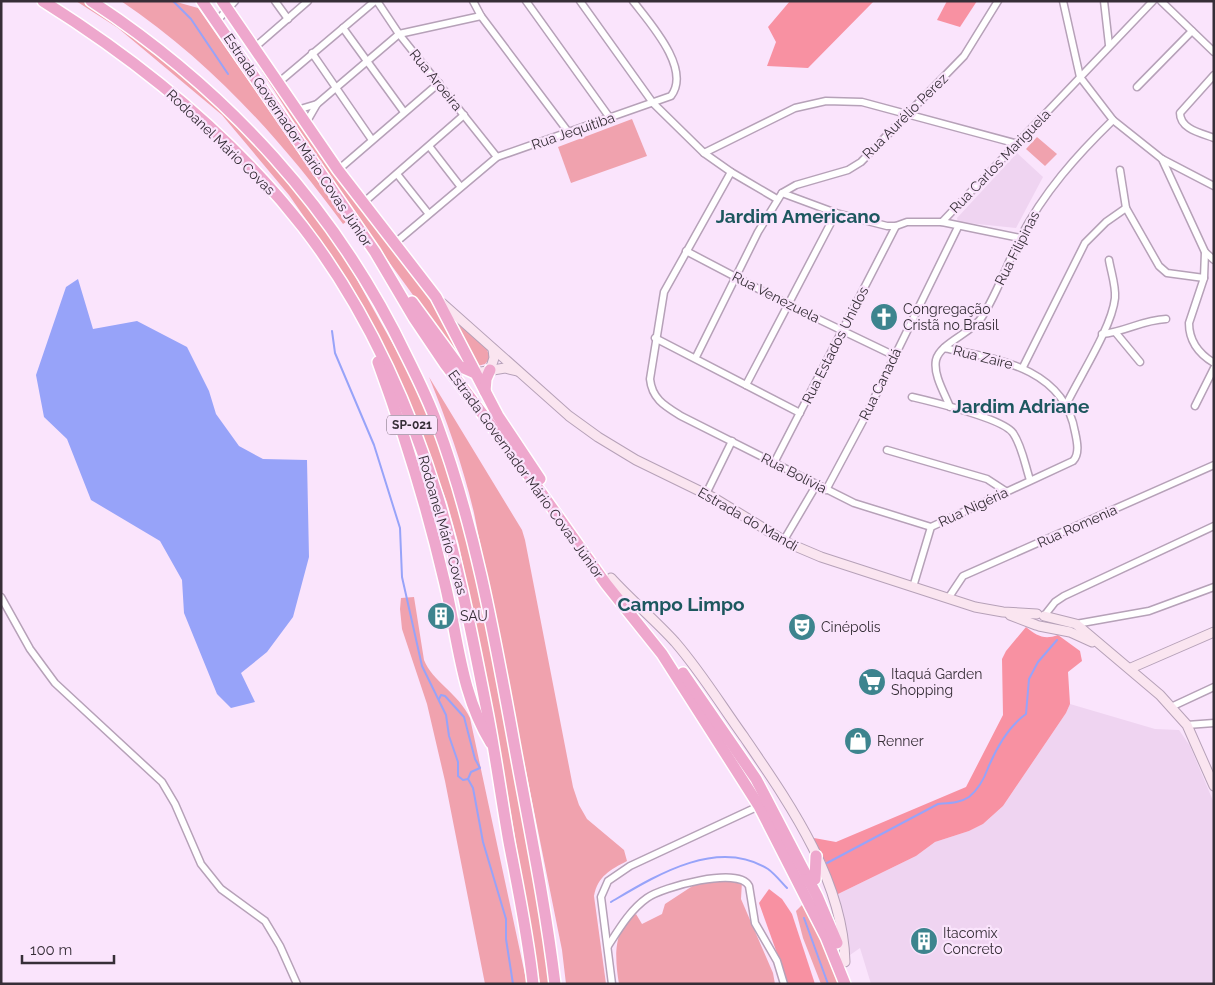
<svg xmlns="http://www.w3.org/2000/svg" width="1215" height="985" font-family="Raleway,sans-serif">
<rect width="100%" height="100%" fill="#fae4fc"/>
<!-- built -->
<g fill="#efd4f1">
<polygon points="1017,153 1043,177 1016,228 958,222 957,218"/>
<polygon points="1070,704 1155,729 1179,730 1190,746 1214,803 1214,984 871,984 860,948 850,955 836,895 916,856 935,842 969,831 983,824 1003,806 1066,713"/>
</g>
<!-- green -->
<g fill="#f0a2ae">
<polygon points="76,1 94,1 131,25 268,152 341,251 405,366 431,423 457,499 485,610 553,984 540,984 496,726 459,545 447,502 409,402 393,367 353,293 314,231 289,195 222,115 118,28"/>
<path d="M121,1H173L198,8L346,222L343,224C280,138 210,61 121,1Z"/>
<polygon points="226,15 352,197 438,307 466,363 458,357 344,200"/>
<polygon points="632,119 647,156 571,183 558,147"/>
<polygon points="1037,137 1057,154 1045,166 1026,149"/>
<polygon points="453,320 486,347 490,358 485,364 478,366"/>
<path d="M429,377L522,530L525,540L573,787L579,805L587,819L624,850L627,861C610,870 598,876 594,896L606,984H566L562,950L474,513C463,466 447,421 429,377Z"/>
<path d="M414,597L424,660C432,681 458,693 470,718L527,984H485L445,781L427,704L402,629L400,609L401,598Z"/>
<path d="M731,879L742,881L741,899L773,973L775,984H619C615,960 612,928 636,914L642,924L662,914L665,904L694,885Z"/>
<polygon points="804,903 826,946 840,984 821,984 803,938 796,911"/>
</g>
<!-- forest -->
<g fill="#f891a2">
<polygon points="790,1 874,1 808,68 767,66 776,42 768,27"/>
<polygon points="947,1 977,1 960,27 937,20"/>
<path d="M1026,627C1037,636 1044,640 1058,635L1080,651L1082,661L1068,672L1070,704L1066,713L1003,806L983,824L969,831L935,842L916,856L836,895L825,861L815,845L814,838L836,842L966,787L1003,715L1002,659L1006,651Z"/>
<polygon points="769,889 782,899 792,914 815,984 788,984 759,903"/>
</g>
<!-- water -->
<polygon fill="#97a3f9" points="78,279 93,329 137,321 187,347 209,391 216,414 239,446 263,459 307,460 309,557 293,617 267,652 241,673 255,702 231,708 217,694 184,613 182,580 160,541 91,500 67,439 44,417 36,375 66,287"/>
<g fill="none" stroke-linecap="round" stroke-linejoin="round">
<!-- stream -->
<g stroke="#97a3f9" stroke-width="2">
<polyline points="173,1 191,19 228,74"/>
<polyline points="332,331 335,353 374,445 400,528 402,577 422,666 446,715 449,736 458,762 458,776 463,780 468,779 473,788 483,842 506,919 506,939 513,984"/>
<polyline points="439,699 441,695 445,696 464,717 475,759 480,768 471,772 468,779"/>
<path d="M827,863L938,804C949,803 960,803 969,797C979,789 984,779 988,768C996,749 1009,726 1026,714L1029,679L1038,662L1057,640"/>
<path d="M611,902C655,876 717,837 768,869C775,874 781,882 787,888"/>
<polyline points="804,918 828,984"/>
</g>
<!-- street casing -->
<g stroke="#b6a1b8" stroke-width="9">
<g id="street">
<polyline points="275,1 288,19"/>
<polyline points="377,1 399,34 497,157"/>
<polyline points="473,1 481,16 569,133"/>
<polyline points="526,1 610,118"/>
<polyline points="580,1 653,103 704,153 731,172 777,199"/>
<path d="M1063,1L1080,77L1113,120L1162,159L1205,252L1204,278L1189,323C1189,342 1199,354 1214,363"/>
<polyline points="1104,1 1109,45"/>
<polyline points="1161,1 1214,52"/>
<polyline points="216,22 235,1"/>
<polyline points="343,28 404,112"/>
<polyline points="254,48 308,1"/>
<polyline points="312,53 372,140"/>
<path d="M1214,75L1180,113C1180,129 1201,133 1214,138"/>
<polyline points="278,83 375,1"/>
<polyline points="1137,87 1192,31"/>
<polyline points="297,110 317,104"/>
<polyline points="306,123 317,104 399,34 481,16"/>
<polyline points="429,146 460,186"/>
<polyline points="704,153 795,108 826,101 862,102 1018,144"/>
<polyline points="1162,159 1214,186"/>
<polyline points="338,170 439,83"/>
<polyline points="1120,170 1126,208 1159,266 1167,273 1204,278"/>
<path d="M731,172L664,292L650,379C652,399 665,406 681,416L854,503L931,527"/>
<polyline points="397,174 428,213"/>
<polyline points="782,193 836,213 887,226 896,226 907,222 942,222 1020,238"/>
<polyline points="363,203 464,115"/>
<polyline points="942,222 1153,1"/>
<path d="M395,243L497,157L671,96C692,69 649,22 633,1"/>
<polyline points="686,251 789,305 893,355"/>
<polyline points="1205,252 1214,260"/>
<polyline points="1116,333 1140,362"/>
<path d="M1102,334C1125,332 1142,320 1166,319"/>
<polyline points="655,338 800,413"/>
<polyline points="696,357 758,232 782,193 796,185 848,170 861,162 964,56 998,1"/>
<polyline points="1023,367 1085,243 1106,222 1126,208"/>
<polyline points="746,385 836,213"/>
<path d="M912,397C933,402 1002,418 1013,433C1022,446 1025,465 1030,480"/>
<path d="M1067,403C1080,376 1112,327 1115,298C1116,286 1111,272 1109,260"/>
<polyline points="1195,406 1214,368"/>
<path d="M950,407C945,394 933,375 936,360C940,343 972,333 982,317C998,292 1007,264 1020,238C1044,192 1076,156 1113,120"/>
<polyline points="887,450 987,479 1007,492"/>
<polyline points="774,463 896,226"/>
<polyline points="826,490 865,417 958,227"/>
<polyline points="706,494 732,441"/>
<polyline points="784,540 814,489 818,486"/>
<path d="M913,587L931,527L1073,461C1080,454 1077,441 1075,432C1064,368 998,359 944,348"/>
<polyline points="1,597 30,649 55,683 162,782 175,804 201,864 221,889 265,921 280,946 297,984"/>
<polyline points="949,597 963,576 1214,465"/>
<polyline points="1044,616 1055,602 1064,596 1214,526"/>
<polyline points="1076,624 1149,611 1214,587"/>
<polyline points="1171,707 1214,687"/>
<polyline points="1187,725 1214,723"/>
<path d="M608,946C619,929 630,910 647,898C662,887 739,866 749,886L755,923L777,961L784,984"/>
<polyline points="612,984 601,897 608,881 630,866 759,806"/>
</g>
</g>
<!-- secondary casing -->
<g stroke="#b6a1b8" stroke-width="11">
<g id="secondary">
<polyline points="442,303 569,416 598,437 636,460 714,498 788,543 821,557 975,607 1003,612 1037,614"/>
<polyline points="490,370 494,358 493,349"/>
<polyline points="475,373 505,368 517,371"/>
<path d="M611,578C631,600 655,620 675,642C701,672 721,705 744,737C789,803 843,879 845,962"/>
<polyline points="1010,615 1036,625"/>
<polyline points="1044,616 1076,624 1160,695 1187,725 1214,786"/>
<polyline points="1039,626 1070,632 1092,642"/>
<polyline points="1131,668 1214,632"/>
</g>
</g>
<!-- highway casing -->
<g stroke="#fff" stroke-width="14">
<g id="highway">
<path d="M43,1C140,62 232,136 303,227C365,307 408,402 438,498C459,566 472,636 486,706C495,751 501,797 509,842C518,889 528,936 533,984"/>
<path d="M91,1C227,90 337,210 407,357C418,379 429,401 437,424C474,524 493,628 512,732C527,816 545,900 555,984"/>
<polyline points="202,1 375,252 414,318 445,364 535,484 606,584 662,654 759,806 826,937 845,984"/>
<polyline points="222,1 338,170 436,297 498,416 540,479"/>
<polyline points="412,302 459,366 475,373"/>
<path d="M378,362C404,433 427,507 444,580C458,636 460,693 491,743"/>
<polyline points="485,391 486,379 490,370"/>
<polyline points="683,673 756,779 817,896 837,943"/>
<polyline points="804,880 815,879 816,856"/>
</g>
</g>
<!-- street -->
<use href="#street" stroke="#fff" stroke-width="6"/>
<!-- secondary -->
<use href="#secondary" stroke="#fae5f0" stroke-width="9"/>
<!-- highway -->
<use href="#highway" stroke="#eea7cd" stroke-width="11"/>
</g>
<!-- icons -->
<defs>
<g id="church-disc" transform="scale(1.4375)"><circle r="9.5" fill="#3d848e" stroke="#fae4fc"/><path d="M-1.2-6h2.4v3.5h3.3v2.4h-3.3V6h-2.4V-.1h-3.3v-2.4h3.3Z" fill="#fff"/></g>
<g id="building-disc" transform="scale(1.4375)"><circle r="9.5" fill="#3d848e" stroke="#fae4fc"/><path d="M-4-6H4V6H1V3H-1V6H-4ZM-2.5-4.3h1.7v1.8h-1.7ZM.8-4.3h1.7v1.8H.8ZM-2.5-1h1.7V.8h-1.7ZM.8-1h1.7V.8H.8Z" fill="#fff"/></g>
<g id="theatre-disc" transform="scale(1.4375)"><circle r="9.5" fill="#3d848e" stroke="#fae4fc"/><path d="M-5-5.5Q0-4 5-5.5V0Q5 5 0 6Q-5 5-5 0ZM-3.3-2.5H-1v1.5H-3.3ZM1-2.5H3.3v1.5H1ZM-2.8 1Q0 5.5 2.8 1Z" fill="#fff"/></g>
<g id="supermarket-disc" transform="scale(1.4375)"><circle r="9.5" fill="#3d848e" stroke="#fae4fc"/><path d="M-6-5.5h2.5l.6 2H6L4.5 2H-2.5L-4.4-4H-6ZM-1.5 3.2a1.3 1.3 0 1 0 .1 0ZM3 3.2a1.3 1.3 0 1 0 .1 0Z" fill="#fff"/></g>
<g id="shop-disc" transform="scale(1.4375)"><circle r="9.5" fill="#3d848e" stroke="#fae4fc"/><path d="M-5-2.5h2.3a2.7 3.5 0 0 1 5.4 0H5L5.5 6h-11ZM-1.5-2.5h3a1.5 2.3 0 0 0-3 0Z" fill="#fff"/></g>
</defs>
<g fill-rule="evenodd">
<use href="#church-disc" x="884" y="317"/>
<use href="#building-disc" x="441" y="616"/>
<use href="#theatre-disc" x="802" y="627"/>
<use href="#supermarket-disc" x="872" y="682"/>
<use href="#shop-disc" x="858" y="741"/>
<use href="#building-disc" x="924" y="941"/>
</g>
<g text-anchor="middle" stroke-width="4.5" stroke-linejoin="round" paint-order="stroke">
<!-- shield labels -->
<rect fill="#fae4fc" stroke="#716572" stroke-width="1" x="387" y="415.5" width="50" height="19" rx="4"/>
<g font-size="12" font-weight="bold" fill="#362e37">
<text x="412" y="429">SP-021</text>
</g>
<!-- street labels -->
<g font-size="14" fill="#362e37" stroke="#fae4fc">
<text transform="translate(436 80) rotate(51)" y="5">Rua Aroeira</text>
<text transform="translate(905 116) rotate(-45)" y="5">Rua Aurélio Perez</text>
<text transform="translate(573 131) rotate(-19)" y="5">Rua Jequitiba</text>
<text transform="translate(298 140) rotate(56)" y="5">Estrada Governador Mário Covas Júnior</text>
<text transform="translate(221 142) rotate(44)" y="5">Rodoanel Mário Covas</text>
<text transform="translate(1000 161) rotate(-46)" y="5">Rua Carlos Mariguela</text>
<text transform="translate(1017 248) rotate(-63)" y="5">Rua Filipinas</text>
<text transform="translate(776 297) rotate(27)" y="5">Rua Venezuela</text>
<text transform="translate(835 345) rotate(-63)" y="5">Rua Estados Unidos</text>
<text transform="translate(983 357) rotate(14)" y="5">Rua Zaire</text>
<text transform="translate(880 384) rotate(-64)" y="5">Rua Canadá</text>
<text transform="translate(794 473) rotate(27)" y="5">Rua Bolívia</text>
<text transform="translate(526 474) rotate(54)" y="5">Estrada Governador Mário Covas Júnior</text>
<text transform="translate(973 507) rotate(-25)" y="5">Rua Nigéria</text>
<text transform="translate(748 519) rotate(30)" y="5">Estrada do Mandi</text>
<text transform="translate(443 525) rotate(74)" y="5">Rodoanel Mário Covas</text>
<text transform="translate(1077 526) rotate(-24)" y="5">Rua Romenia</text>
</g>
<!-- poi labels -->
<g font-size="14" fill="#362e37" stroke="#fae4fc" text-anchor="start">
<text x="903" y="314">Congregação<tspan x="903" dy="16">Cristã no Brasil</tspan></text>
<text x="460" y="621">SAU</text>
<text x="821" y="632">Cinépolis</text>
<text x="891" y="679">Itaquá Garden<tspan x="891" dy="16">Shopping</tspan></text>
<text x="877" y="746">Renner</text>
<text x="943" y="938">Itacomix<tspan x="943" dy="16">Concreto</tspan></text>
</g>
<!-- district labels -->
<g font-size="19" font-weight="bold" fill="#1d575f" stroke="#fae4fc">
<text x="798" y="223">Jardim Americano</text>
<text x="1021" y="413">Jardim Adriane</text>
<text x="681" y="611">Campo Limpo</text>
</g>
</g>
<!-- border -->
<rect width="1215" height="985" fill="none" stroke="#362e37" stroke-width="5"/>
<!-- scale -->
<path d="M22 955v8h92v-8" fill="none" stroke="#362e37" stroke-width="2.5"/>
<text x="30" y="955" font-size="15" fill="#362e37" stroke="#fae4fc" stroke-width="4" paint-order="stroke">100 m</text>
</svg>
